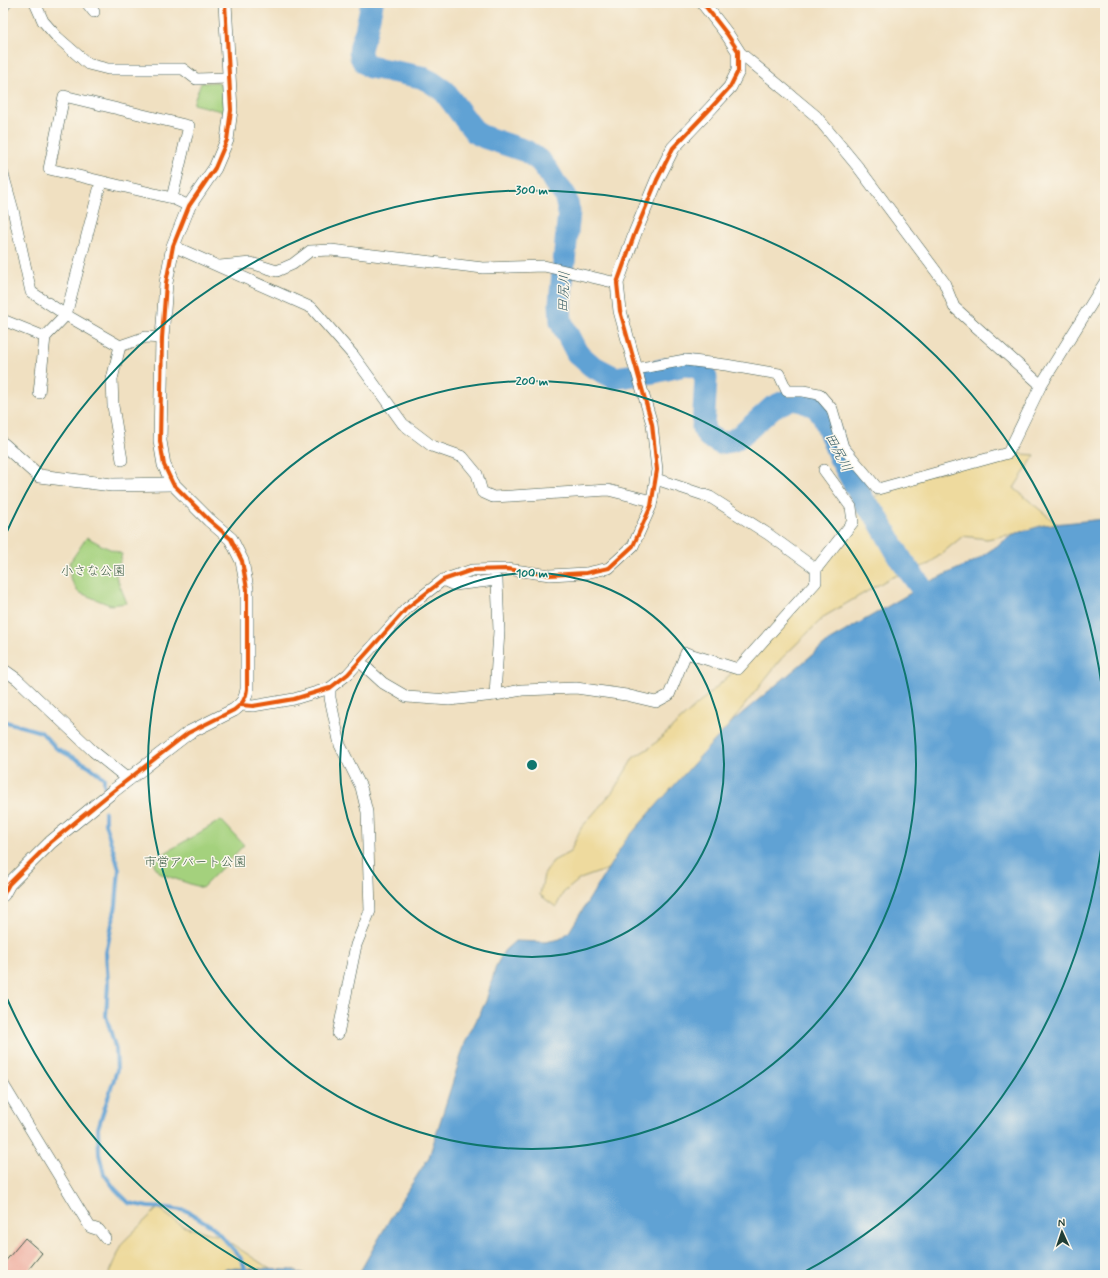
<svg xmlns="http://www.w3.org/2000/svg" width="1108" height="1278" font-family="Mynerve,'Klee One',sans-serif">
<rect width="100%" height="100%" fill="#fbf7ec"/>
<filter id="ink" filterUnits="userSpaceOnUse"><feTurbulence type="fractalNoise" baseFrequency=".025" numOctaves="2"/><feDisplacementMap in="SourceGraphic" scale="8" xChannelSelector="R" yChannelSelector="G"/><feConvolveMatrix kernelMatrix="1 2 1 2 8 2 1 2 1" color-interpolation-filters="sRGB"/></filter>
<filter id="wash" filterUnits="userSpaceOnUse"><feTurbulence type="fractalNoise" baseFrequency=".012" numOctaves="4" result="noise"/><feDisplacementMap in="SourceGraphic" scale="16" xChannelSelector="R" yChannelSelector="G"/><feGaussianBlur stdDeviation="0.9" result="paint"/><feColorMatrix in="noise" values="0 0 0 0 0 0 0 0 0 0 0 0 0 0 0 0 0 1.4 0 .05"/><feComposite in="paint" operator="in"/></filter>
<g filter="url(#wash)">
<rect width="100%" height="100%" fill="#f0e0c1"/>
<!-- green -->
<g fill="#a4d17d" stroke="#628758">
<polygon points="218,82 222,87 225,112 193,104 201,83"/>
<polygon points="87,537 103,546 122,554 116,576 127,603 110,605 78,592 70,578 70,562"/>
<polygon points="221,820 244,845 202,888 161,874 154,865 158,857"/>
</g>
<!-- sand -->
<g fill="#eeda9e" stroke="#868c69">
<polygon points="1008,453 1035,455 1014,488 1057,524 1013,534 987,539 963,536 929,564 890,578 825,616 781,659 725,730 638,826 608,869 580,879 563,893 556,907 540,895 544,875 553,861 570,852 581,828 613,791 634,757 651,747 745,661 805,594 848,528 864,502 901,483"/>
<polygon points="158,1208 182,1226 220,1236 270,1269 262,1275 109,1275 123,1242"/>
</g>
<!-- water -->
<g fill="#61a2d4" stroke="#407084">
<polygon points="1105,519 1105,1275 358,1275 395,1210 429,1157 465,1043 486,1001 496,966 504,951 515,941 545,942 560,939 569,932 625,841 703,753 734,720 830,640 933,580 975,561 1014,534 1044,525"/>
<polygon points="226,1268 292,1270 306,1275 217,1275"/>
</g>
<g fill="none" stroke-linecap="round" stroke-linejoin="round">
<!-- stream -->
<g stroke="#61a2d4" stroke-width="4">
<polyline points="3,721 41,732 56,748 89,766 104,778 104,785"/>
<polyline points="105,812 105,823 119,869 116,905 106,953 108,984 106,1016 116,1050 117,1070 98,1128 99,1154 104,1174 115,1189 129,1203 148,1207 169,1208 187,1211 213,1227 240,1257 248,1275"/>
</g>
<!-- river -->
<path stroke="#61a2d4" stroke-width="23" d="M372,3C370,12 368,22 366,31C361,46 354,56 370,67L421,77L431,82L444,91L468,123L476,133L484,137L526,151L540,161L548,171L555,183L565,195L569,212L560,303L561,322L577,353L592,366L615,378L654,372L684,365L695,366L702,370L706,378L703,428L708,436L720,443L732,441L743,434L773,407L791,399L802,401L817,407L824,418L840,458L866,505L875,514L902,561L921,587"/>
</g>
<g id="blocks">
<!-- building -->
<polygon fill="#efafa0" points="25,1238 42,1253 24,1275 3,1275 3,1264"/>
</g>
</g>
<g filter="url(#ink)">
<use href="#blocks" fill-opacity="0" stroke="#3e5549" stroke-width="1"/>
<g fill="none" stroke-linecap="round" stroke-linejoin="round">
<!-- minor casing -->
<g stroke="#3e5549" stroke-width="12">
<g id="minor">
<polyline points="35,3 43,21 57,37 88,64 108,69 183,69 196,79 229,78"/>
<polyline points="87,3 94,12"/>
<polyline points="3,7 6,3"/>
<polyline points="3,174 13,210 31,292 66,315 120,346 146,337 162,338"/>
<polyline points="172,198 189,126 64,96 49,169 172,198 189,206"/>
<polyline points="173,246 312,308 353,355 403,424 432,446 463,457 477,474 482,492 493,497 608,490 652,501"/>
<polyline points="220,266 251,263 277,271 293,264 310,251 331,250 483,268 544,266 617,283"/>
<polyline points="3,320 45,337 66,315 101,182"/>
<polyline points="120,346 112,379 113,406 122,460"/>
<polyline points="1041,385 1105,282"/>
<polyline points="39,393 45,337"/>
<polyline points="816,569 853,522 851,507 824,470"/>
<polyline points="443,580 454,585 497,580 499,631 495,695"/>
<polyline points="359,661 383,683 407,697 449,700 495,695 522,690 576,688 626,695 656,702 669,695 686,653 738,669 816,582 816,569 768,534 710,497 656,479"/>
<polyline points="3,669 17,679 93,751 129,780"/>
<polyline points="330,688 330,698 340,745 361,787 367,812 370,911 356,945 338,1034"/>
<polyline points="241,705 253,706 294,699 330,688 348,674 407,608 443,580 472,570 507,569 550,575 586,573 609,568 633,546 651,506 657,470 652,424 636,369 685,360 726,365 779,374 787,391 803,391 819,394 832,409 843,447 878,489 1008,453 1041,385 954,307 944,282 858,167 816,116 738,51"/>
<polyline points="3,1084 90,1227 99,1230 105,1238"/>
</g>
</g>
<!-- tertiary casing -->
<g stroke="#3e5549" stroke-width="14">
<g id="tertiary">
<polyline points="636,369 620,311 617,283 635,233 657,180 673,148 710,109 730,87 738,71 738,51 727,34 703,3"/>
<polyline points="3,444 39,476 112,485 173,484"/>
<path d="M3,895L9,884L51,842L112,792L188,733L234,710C242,704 246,699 247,689V589L242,561L231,539L209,520L173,484L164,465L160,441L162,338L166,283L173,246L189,206L215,168L227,140L231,110L225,3"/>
</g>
</g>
<!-- minor -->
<use href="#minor" stroke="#fff" stroke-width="11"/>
<!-- tertiary -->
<use href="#tertiary" stroke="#fff" stroke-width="13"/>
<!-- cycleway casing -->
<g stroke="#fbf7ec" stroke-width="6">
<g id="cycleway">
<polyline points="241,705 253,706 294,699 330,688 348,674 407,608 443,580 472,570 507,569 550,575 586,573 609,568 633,546 651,506 657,470 652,424 620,311 617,283 635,233 657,180 673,148 710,109 730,87 738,71 738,51 727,34 703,3"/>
<path d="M3,895L9,884L51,842L112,792L188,733L234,710C242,704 246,699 247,689V589L242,561L231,539L209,520L173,484L164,465L160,441L162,338L166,283L173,246L189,206L215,168L227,140L231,110L225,3"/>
</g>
</g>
<!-- cycleway -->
<use href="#cycleway" stroke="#e8590c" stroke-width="4"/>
</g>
</g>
<!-- distance rings -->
<g fill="none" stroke="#0f766e" stroke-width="2">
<circle cx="532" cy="765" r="192"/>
<circle cx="532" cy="765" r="384"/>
<path d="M1105 815A575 575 0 0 1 802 1273M262 1273A575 575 0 0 1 5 994M5 536A575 575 0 0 1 1105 715"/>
</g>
<g text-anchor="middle" stroke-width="3" stroke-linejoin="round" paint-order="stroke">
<!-- park labels -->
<g font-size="13" fill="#3a5b43" stroke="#fbf7ec">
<text x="93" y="575">小さな公園</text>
<text x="195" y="866">市営アパート公園</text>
</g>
<!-- water labels -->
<g font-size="14" font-style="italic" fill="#335b64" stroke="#fbf7ec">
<text transform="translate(563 292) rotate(-87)" y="5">田尻川</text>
<text transform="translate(839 452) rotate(63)" y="5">田尻川</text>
</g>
</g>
<circle cx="532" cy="765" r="6" fill="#0f766e" stroke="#fbf7ec" stroke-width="2"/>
<g font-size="12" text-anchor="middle" font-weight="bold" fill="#0f766e" stroke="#fbf7ec" stroke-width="3" stroke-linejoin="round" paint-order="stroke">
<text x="532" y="194">300 m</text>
<text x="532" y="385">200 m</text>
<text x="532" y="577">100 m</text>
</g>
<!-- margin -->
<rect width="1108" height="1278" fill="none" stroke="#fbf7ec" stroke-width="16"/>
<!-- north arrow -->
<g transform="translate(1062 1232) rotate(357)" stroke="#fbf7ec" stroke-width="3" paint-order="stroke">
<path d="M0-3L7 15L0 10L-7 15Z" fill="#1f3d34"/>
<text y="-6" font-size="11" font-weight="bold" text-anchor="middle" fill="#1f3d34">N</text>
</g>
</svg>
